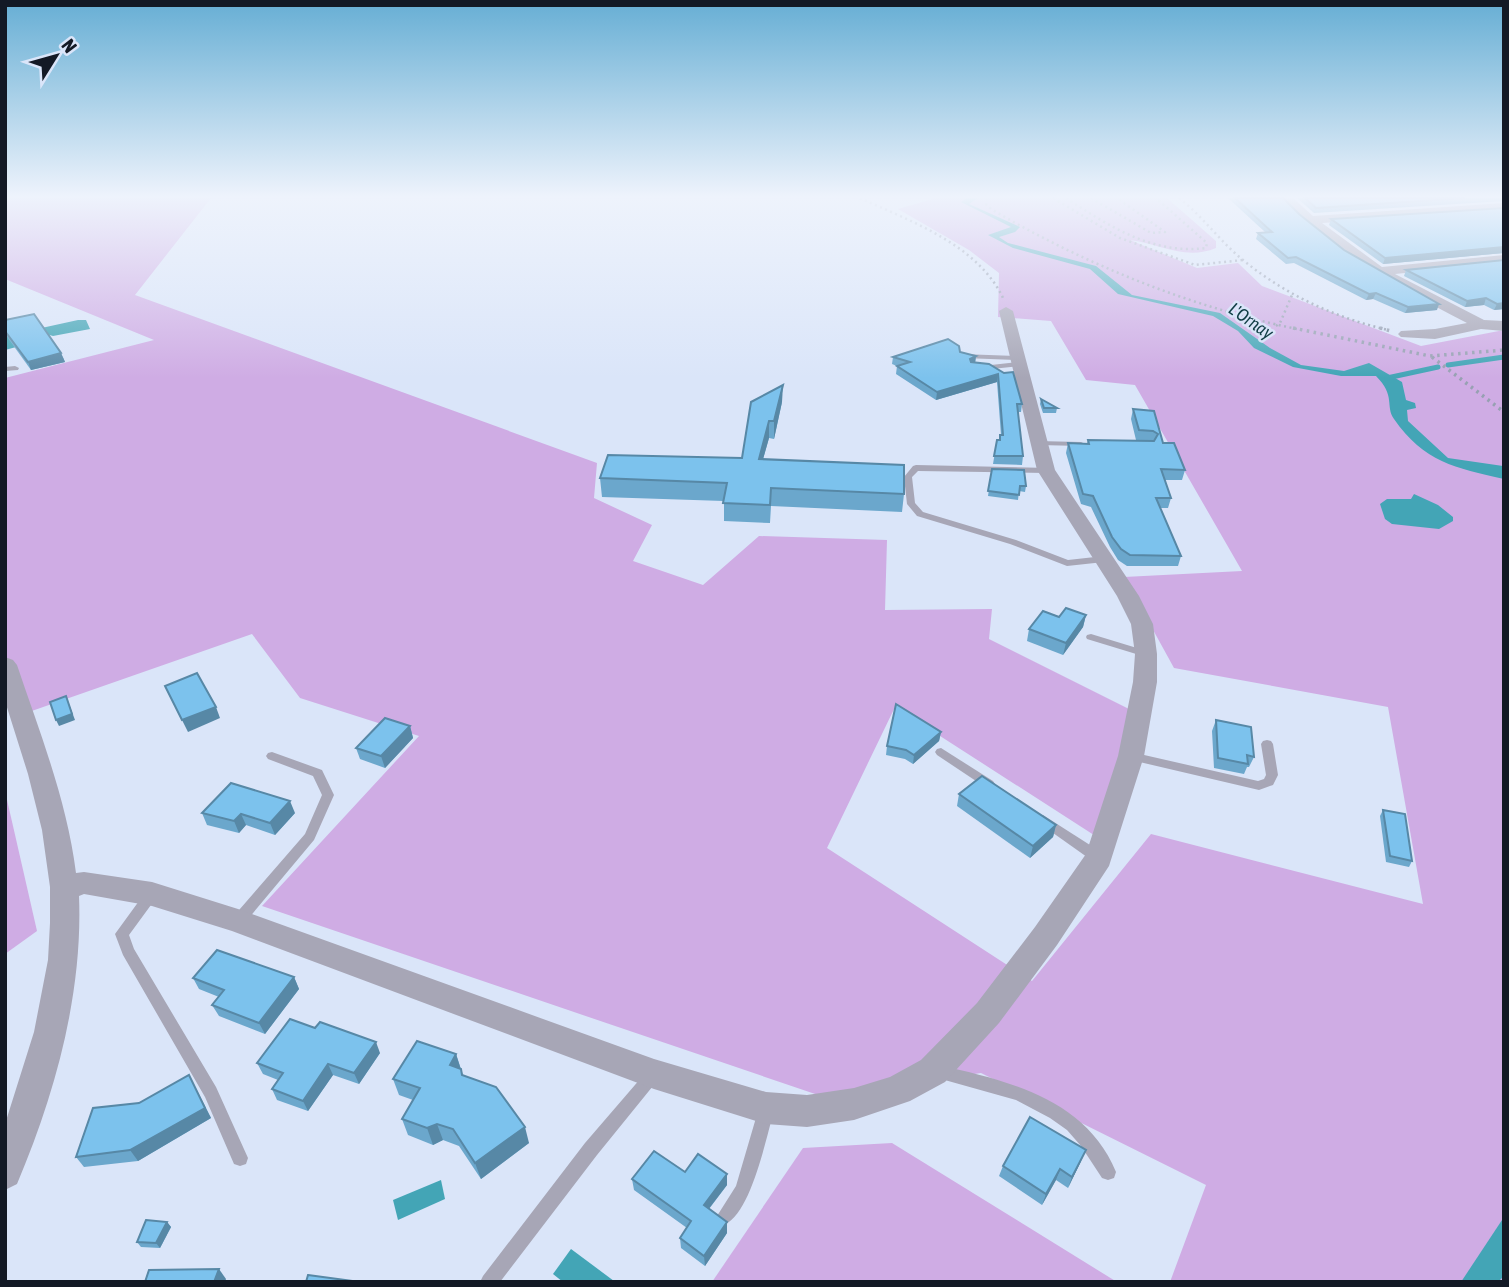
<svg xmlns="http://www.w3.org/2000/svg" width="1509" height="1287" font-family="'Asap Condensed',sans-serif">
<rect width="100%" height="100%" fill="#dae5f9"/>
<!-- green -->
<g fill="#cface4">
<path d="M5,198H211L135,295L597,463L594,498L652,525L633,561L703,585L759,536L887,540L885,610L992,609L989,639L1137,713L1097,837L895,707L827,848L1032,981L1151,834L1423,904L1388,707L1174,668L1124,577L1242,571L1135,385L1086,380L1051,321L998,317L999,273L969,250L898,209L936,198H1167L1216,241V248C1185,261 1158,243 1130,240L1197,268L1238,263L1262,286L1421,346L1504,330V1282H1170L1206,1185L981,1073L824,1097L262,906L419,736L300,698L252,634L26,713L5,659V378L154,340L5,279Z"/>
<polygon points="5,791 37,931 5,954"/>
<polygon points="892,1143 1117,1282 712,1282 803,1148"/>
</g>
<!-- water -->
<g fill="#43a5b6">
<path d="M967,198H978L969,204L1020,227L1015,232L999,237L1008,243L1096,266L1132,295L1220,313L1270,348L1301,365L1344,371L1369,363L1402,382L1406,400L1415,403L1416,408L1407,410L1408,421L1448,458L1503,466L1504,479C1455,468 1424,462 1394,419C1385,406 1396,396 1376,376H1341L1293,367L1254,348L1238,331L1213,316L1118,294L1090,269L1013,248L988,235L1011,227L961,202Z"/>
<polygon points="78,320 86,320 90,329 53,336 43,333 20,346 5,350 5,336"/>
<polygon points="1414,494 1438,505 1453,517 1453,521 1439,529 1392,524 1385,519 1380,504 1387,499 1411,499"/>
<polygon points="441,1180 445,1199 398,1220 393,1200"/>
<polygon points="1504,1217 1504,1276 1498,1282 1461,1282"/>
<polygon points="571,1249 614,1281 614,1282 563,1282 553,1274"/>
</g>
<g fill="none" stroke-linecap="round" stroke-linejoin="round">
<!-- stream -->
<g stroke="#43a5b6" stroke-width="5">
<polyline points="1448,365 1504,357"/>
<polyline points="1387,378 1438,367"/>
</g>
<!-- path-far1 -->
<g stroke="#97a0b2" stroke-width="2.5" stroke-dasharray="2 3.5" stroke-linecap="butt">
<path d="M860,198C912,222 979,245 1004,300"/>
<path d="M987,198L986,204L991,209C1086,265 1193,308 1302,330"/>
<polyline points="1053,198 1120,238 1195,265 1243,260"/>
<path d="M1066,198C1109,226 1153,255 1206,248L1207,243L1156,198"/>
<polyline points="1091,198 1151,233 1165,232 1117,198"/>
<path d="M1179,198C1201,215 1217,237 1237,255C1280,292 1332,317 1388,330"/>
<polyline points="1276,326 1280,323 1292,295"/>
</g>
<!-- path -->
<g stroke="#97a0b2" stroke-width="3.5" stroke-dasharray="2.5 4.5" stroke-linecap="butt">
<polyline points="1293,328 1430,356 1504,350"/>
<polyline points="1380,328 1391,331"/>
<polyline points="1432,357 1504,412"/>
</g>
<!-- lane -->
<g fill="#a7a6b6" fill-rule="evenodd">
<polygon points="961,354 1016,356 1020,358 1016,360 964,358 961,358"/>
<polygon points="1018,362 1022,364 1021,366 982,370 978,368 982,366"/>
<polygon points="15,366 19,368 18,370 5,371 5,367"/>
<polygon points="1036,441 1081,442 1085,444 1081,446 1039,445 1036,445"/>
<polygon points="916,465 1049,468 1049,472 1046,473 918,471 912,477 915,503 923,512 1016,540 1068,560 1104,556 1109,559 1104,562 1067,566 1010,544 917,516 907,504 904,477 913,466"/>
<polygon points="1091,634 1150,652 1151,654 1146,657 1087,639 1086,637 1087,635"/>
<polygon points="1267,740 1271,741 1273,744 1278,775 1273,785 1259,790 1131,760 1127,759 1125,756 1127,753 1131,752 1258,781 1264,779 1266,775 1261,744 1263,741"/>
<polygon points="941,748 993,781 995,784 993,787 985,787 937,755 935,752 937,749"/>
<polygon points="272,752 322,770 334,795 314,840 243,925 238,927 233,925 231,921 233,917 305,834 322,795 313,776 268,759 266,756 268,753"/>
<polygon points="1043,815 1104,854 1105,858 1104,862 1099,863 1094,862 1039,823 1037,820 1039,817"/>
<polygon points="152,889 157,890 159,894 129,935 134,949 216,1087 248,1158 246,1164 240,1166 234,1164 205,1097 123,955 115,934 147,890"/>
<path d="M939,1065C1008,1081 1086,1099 1116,1172L1114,1178L1108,1180L1102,1178L1081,1146L1067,1130L1050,1118L1016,1100L934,1077L931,1072L934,1067Z"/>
<polygon points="652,1069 657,1071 660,1076 657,1081 597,1155 500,1282 480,1282 483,1276 585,1143 647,1071"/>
<path d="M766,1104L772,1106L774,1111C766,1138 751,1213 725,1224L719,1222L717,1216L736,1186L758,1111L760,1106Z"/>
</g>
<!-- street -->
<g fill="#a7a6b6" fill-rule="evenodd">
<path d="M1279,198H1293L1313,216L1504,203V211L1322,223L1382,267L1504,255V263L1395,274L1484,320L1504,321V331L1481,329L1435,339L1401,337L1398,334L1401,331L1435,329L1467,323C1401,288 1329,255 1279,198Z"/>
<path d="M1006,307L1013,311L1055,470L1139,596L1153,624L1157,654V682L1144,756L1109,866L1057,945L999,1023L945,1082L910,1101L854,1120L807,1127L766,1124L654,1089L232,931L152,906L84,894L79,896C83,994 55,1094 17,1184L5,1190V1124L34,1032L48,960L50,923V887L42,830L28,774L5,701V657L13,660L17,665C40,733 67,801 76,873L84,872L152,882L238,909L654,1059L766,1092L807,1095L854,1088L890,1077L921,1060L977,1003L1035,927L1086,854L1118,756L1133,682L1135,654L1131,624L1117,596L1037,470L999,311Z"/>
</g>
</g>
<!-- wall -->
<g fill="#6ba7cc">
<polygon points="1228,198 1283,198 1299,214 1344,250 1437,310 1405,313 1373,299 1366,300 1294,263 1286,264 1256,239 1258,233 1265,232"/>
<polygon points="1297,198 1504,198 1504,201 1314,213"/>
<polygon points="1504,208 1504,253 1383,264 1329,225 1331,219"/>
<polygon points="1504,260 1504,309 1494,310 1484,305 1465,307 1404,276 1406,270"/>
<polygon points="5,320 61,353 65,362 31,370 5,334"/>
<polygon points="960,352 976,356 975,363 989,364 1022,404 1021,412 1018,412 1023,456 1022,465 993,464 997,440 999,440 1000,435 1001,435 997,382 936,400 896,374 897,366 892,364 893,357"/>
<polygon points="1041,399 1057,408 1056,413 1043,413 1040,404"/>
<polygon points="782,402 774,439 769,438 763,459 904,494 902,512 771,506 770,523 724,521 724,501 602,497 600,478 742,458"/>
<polygon points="1133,409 1154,411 1163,443 1185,470 1182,480 1164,480 1171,498 1168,508 1160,508 1181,556 1178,566 1127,566 1118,560 1110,547 1091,507 1081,504 1066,453 1068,443 1087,444 1088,440 1151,441 1136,440 1131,419"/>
<polygon points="992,469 1026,486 1025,492 1019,491 1018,500 988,496"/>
<polygon points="1086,615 1083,627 1063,655 1027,641 1029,629 1059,617"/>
<polygon points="1216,720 1254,757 1249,767 1247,767 1244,774 1214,768 1212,731"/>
<polygon points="410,726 413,738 385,768 360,759 356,748"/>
<polygon points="941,732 939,741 913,764 905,759 886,755 887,746"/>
<polygon points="959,794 1056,825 1053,837 1030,858 957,806"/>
<polygon points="1383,810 1412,861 1409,867 1386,862 1380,816"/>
<polygon points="202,813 295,813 275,835 246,825 239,833 207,825"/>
<polygon points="294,977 299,989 265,1034 219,1016 212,1005 219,997 199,989 193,978"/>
<polygon points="380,1053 359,1084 333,1075 308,1111 277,1100 272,1089 278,1080 263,1074 257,1063"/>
<polygon points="456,1054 463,1075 529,1143 481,1179 459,1146 443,1140 433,1145 408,1135 402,1119 413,1100 399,1095 393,1079"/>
<polygon points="189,1075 211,1118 138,1161 84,1167 76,1157 139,1103"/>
<polygon points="1081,1161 1068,1188 1056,1180 1042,1205 999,1176 1003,1166"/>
<polygon points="685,1172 727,1174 727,1185 709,1209 727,1222 727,1233 705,1266 681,1248 680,1238 687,1228 634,1190 632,1179"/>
<polygon points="167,1222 171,1227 160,1248 141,1247 137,1242"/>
</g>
<!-- shaded-wall -->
<g fill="#5788a6">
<polygon points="1504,247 1504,253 1383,264 1385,258"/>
<polygon points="1376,293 1373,299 1366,300 1369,294"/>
<polygon points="1486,298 1484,305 1465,307 1467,301"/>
<polygon points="1504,303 1504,309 1494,310 1497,304"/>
<polygon points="1439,304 1437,310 1405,313 1408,307"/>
<polygon points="61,353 65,362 31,370 28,362"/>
<polygon points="976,356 975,363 969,367 970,359"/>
<polygon points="998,374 997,382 936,400 937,392"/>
<polygon points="783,385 782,402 774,439 774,421"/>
<polygon points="769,421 769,438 758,477 759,459"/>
<polygon points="1086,615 1083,627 1063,655 1066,643"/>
<polygon points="66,696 75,720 59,726 56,720"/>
<polygon points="216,707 220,718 188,732 182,720"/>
<polygon points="410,726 413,738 385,768 381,756"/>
<polygon points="941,732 939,741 913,764 914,755"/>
<polygon points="290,801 295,813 275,835 270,823"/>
<polygon points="241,814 246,825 239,833 234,821"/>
<polygon points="1056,825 1053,837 1030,858 1033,846"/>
<polygon points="294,977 299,989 265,1034 259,1023"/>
<polygon points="376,1042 380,1053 359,1084 354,1073"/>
<polygon points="456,1054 466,1086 450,1065"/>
<polygon points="328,1064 333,1075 308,1111 303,1101"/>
<polygon points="189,1075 211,1118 138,1161 130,1150"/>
<polygon points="437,1124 443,1140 433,1145 427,1128"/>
<polygon points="525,1127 529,1143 481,1179 475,1163"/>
<polygon points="1086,1150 1081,1161 1068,1188 1072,1177"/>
<polygon points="1060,1169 1056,1180 1042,1205 1046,1194"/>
<polygon points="727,1174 727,1185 704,1215 704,1205"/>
<polygon points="167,1222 171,1227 160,1248 156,1243"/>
<polygon points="727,1222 727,1233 705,1266 704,1256"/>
<polygon points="219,1269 226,1279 225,1282 214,1282"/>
</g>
<!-- building -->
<g fill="#7cc2ed" stroke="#5788a6" stroke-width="2">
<polygon points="1235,198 1283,198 1299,214 1344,250 1439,304 1408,307 1376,293 1369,294 1296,257 1288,258 1258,233 1272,232"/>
<polygon points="1305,198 1465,198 1316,208"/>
<polygon points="1504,208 1504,247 1385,258 1331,219"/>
<polygon points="1504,260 1504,303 1497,304 1486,298 1467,301 1406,270"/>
<polygon points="34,314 61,353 28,362 5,331 5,320"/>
<polygon points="948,339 959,346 960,352 976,356 970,359 971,362 989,364 1004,373 1013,372 1022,404 1017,404 1023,456 994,456 997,440 1000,440 1000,435 1003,435 998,374 937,392 897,366 910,362 893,357"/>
<polygon points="783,385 774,421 769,421 759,459 904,465 904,494 771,488 770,505 723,503 727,483 600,478 608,455 742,458 751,402"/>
<polygon points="1041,399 1057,408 1044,408"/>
<polygon points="1133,409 1154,411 1163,443 1174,443 1185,470 1161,469 1171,498 1156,498 1181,556 1130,555 1121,549 1112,537 1093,496 1083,494 1068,443 1089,444 1088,440 1154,441 1158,434 1153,431 1139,430"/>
<polygon points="992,469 1024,470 1026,486 1020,486 1019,495 988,491"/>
<polygon points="1066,608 1086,615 1066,643 1029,629 1043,611 1059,617"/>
<polygon points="197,673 216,707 182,720 165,686"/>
<polygon points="66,696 72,714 56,720 50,702"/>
<polygon points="896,704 941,732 914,755 906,750 887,746"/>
<polygon points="385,718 410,726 381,756 356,748"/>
<polygon points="1216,720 1251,727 1254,757 1247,755 1248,764 1218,758"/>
<polygon points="982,776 1056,825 1033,846 959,794"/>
<polygon points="231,783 290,801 270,823 241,814 234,821 202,813"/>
<polygon points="1383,810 1405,814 1412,861 1390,856"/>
<polygon points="217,950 294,977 259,1023 212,1005 224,990 193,978"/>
<polygon points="290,1019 315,1028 320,1022 376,1042 354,1073 328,1064 303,1101 272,1089 283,1073 257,1063"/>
<polygon points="417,1041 456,1054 450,1065 461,1069 462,1075 496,1087 525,1127 475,1163 453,1129 437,1124 427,1128 402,1119 420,1088 393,1079"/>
<polygon points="189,1075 205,1108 130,1150 76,1157 93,1108 139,1103"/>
<polygon points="1030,1117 1086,1150 1072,1177 1060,1169 1046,1194 1003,1166"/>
<polygon points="654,1151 685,1172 698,1154 727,1174 704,1205 727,1222 704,1256 680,1238 691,1221 632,1179"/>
<polygon points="146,1220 167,1222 156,1243 137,1242"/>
<polygon points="219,1269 214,1282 145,1282 149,1270"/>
<polygon points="308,1275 360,1282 306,1282"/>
</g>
<!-- sky -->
<linearGradient id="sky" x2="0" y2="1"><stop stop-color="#66aed4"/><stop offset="0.52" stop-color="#eef3fc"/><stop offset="1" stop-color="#eef3fc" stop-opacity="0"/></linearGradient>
<rect width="1509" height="378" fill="url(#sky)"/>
<g text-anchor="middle" stroke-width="5" stroke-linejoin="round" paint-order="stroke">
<!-- far-water labels -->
<g font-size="18" font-style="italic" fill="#113e46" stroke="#dae5f9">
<text transform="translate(1251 321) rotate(35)" y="6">L'Ornay</text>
</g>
</g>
<!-- border -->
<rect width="1509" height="1287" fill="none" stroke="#131925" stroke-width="14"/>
<!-- north arrow -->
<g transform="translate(56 56) rotate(53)" stroke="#dae5f9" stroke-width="5" paint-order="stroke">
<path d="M0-5L12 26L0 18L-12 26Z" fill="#131925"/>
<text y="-10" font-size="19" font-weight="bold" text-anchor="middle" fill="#131925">N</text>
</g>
</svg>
